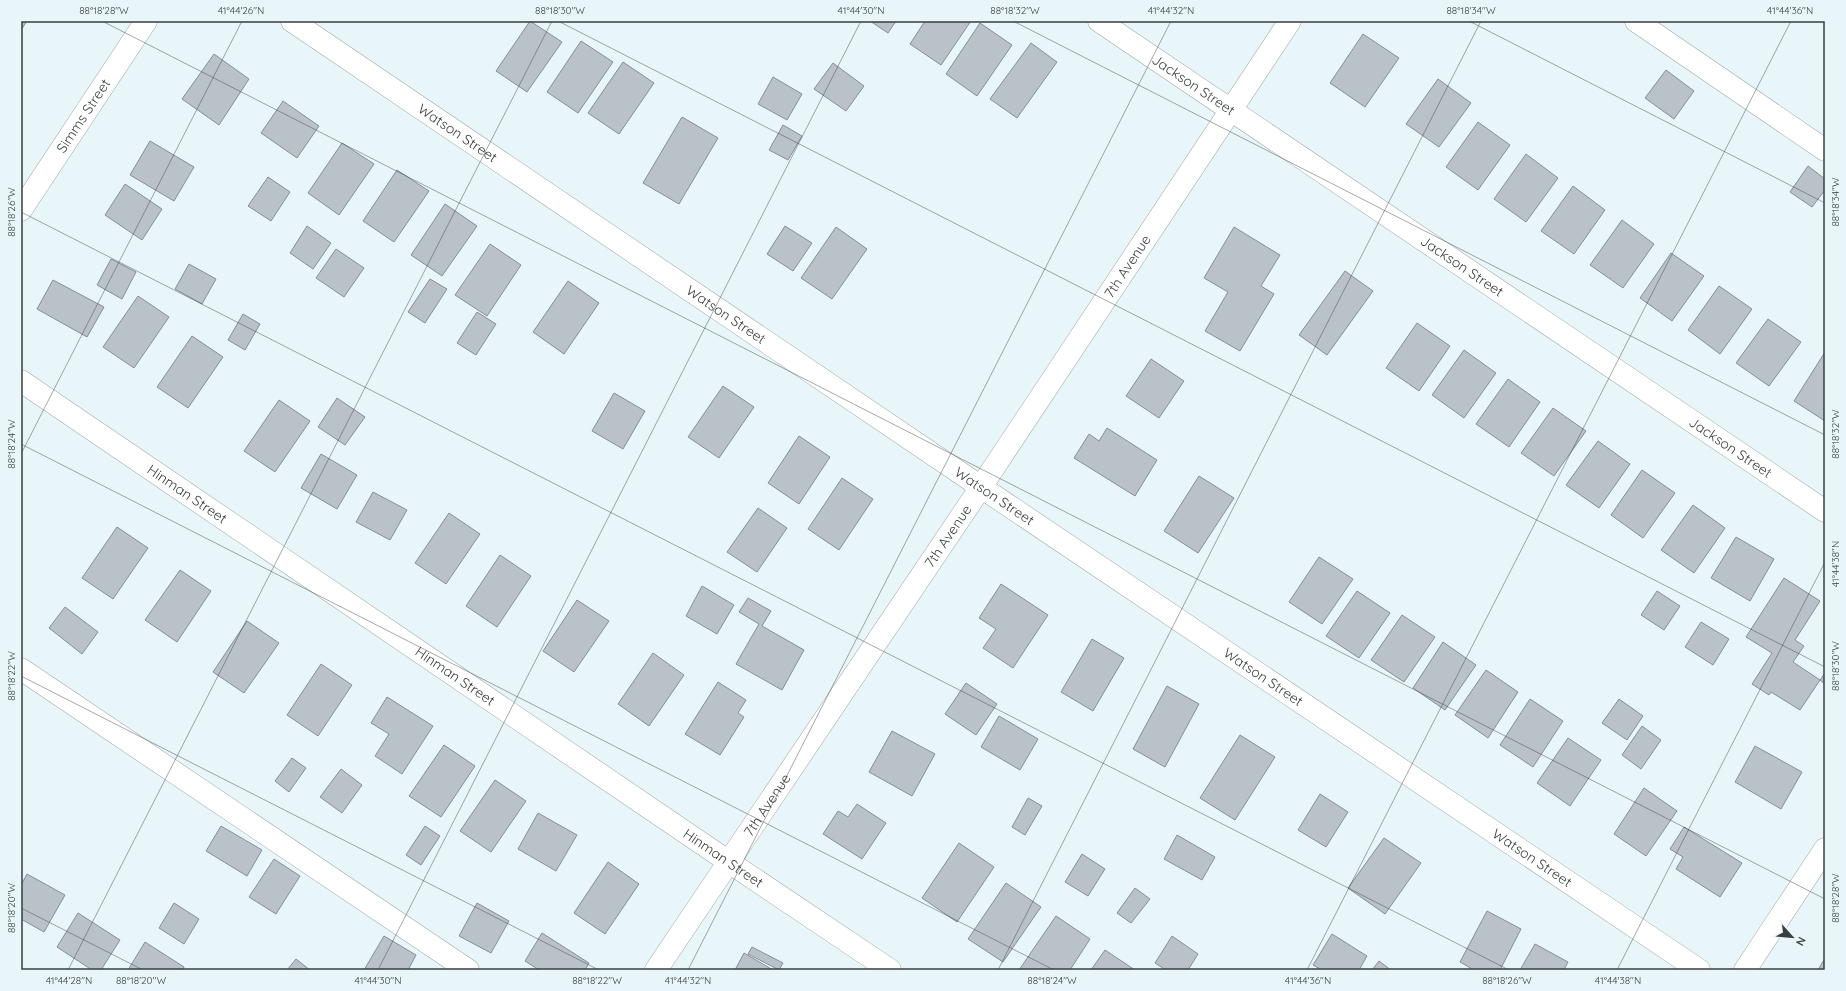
<svg xmlns="http://www.w3.org/2000/svg" width="1846" height="991" font-family="Quicksand,sans-serif">
<rect width="100%" height="100%" fill="#e9f6f9"/>
<!-- building -->
<g fill="#bac2c9" stroke="#868e95">
<polygon points="21,21 27,21 21,30"/>
<polygon points="530,21 562,42 527,92 496,71"/>
<polygon points="870,21 896,21 888,33"/>
<polygon points="925,21 971,21 941,65 910,44"/>
<polygon points="980,23 1012,45 977,96 946,74"/>
<polygon points="1363,34 1399,58 1365,107 1330,83"/>
<polygon points="581,41 613,62 578,113 547,92"/>
<polygon points="1031,43 1057,62 1017,118 990,99"/>
<polygon points="214,54 249,79 219,125 182,99"/>
<polygon points="623,62 654,83 619,134 588,113"/>
<polygon points="833,63 864,86 846,111 814,89"/>
<polygon points="1666,70 1694,91 1674,119 1645,98"/>
<polygon points="773,77 802,94 787,120 758,104"/>
<polygon points="1438,79 1471,103 1439,147 1406,124"/>
<polygon points="283,101 319,126 297,158 261,133"/>
<polygon points="682,117 718,138 679,204 643,183"/>
<polygon points="1478,122 1510,145 1478,190 1446,167"/>
<polygon points="783,125 802,136 788,160 769,150"/>
<polygon points="150,141 194,167 174,201 130,175"/>
<polygon points="342,143 374,164 339,215 308,193"/>
<polygon points="1526,154 1558,178 1526,222 1494,199"/>
<polygon points="1808,166 1825,179 1825,190 1812,207 1790,192"/>
<polygon points="397,170 429,191 394,242 363,221"/>
<polygon points="268,177 290,192 271,221 248,206"/>
<polygon points="125,184 162,209 142,240 105,215"/>
<polygon points="1573,186 1605,210 1574,254 1541,231"/>
<polygon points="445,204 477,226 442,276 411,255"/>
<polygon points="1622,220 1654,244 1623,288 1590,265"/>
<polygon points="307,226 331,243 313,269 290,253"/>
<polygon points="785,226 812,243 793,271 767,254"/>
<polygon points="836,227 867,249 832,299 801,278"/>
<polygon points="1234,227 1280,255 1261,286 1274,294 1240,351 1205,331 1228,292 1204,278"/>
<polygon points="490,244 521,265 487,316 455,295"/>
<polygon points="336,249 364,268 344,297 316,278"/>
<polygon points="1671,253 1704,276 1672,321 1640,298"/>
<polygon points="111,259 136,272 122,299 97,285"/>
<polygon points="189,264 216,279 202,304 175,289"/>
<polygon points="1345,271 1373,291 1327,355 1299,335"/>
<polygon points="430,279 447,289 425,323 408,312"/>
<polygon points="53,280 104,307 87,337 37,309"/>
<polygon points="568,281 599,303 564,354 533,332"/>
<polygon points="1719,286 1752,309 1720,354 1688,330"/>
<polygon points="138,296 169,317 134,368 103,347"/>
<polygon points="477,312 496,324 476,355 457,343"/>
<polygon points="243,314 260,324 245,350 228,340"/>
<polygon points="1768,319 1801,342 1769,386 1736,363"/>
<polygon points="1417,323 1450,346 1419,391 1386,368"/>
<polygon points="192,336 223,357 188,408 157,387"/>
<polygon points="1464,350 1496,373 1464,418 1432,395"/>
<polygon points="1825,352 1825,421 1794,401"/>
<polygon points="1151,359 1184,381 1159,418 1126,396"/>
<polygon points="1508,379 1540,402 1509,447 1476,424"/>
<polygon points="723,386 754,407 719,458 688,437"/>
<polygon points="614,393 645,411 623,449 592,431"/>
<polygon points="337,398 365,417 345,445 318,427"/>
<polygon points="279,400 310,421 275,472 244,451"/>
<polygon points="1553,408 1586,431 1554,476 1521,453"/>
<polygon points="1107,428 1157,460 1135,496 1074,458 1089,434 1099,441"/>
<polygon points="799,436 830,457 799,504 768,483"/>
<polygon points="1598,441 1630,464 1599,508 1566,485"/>
<polygon points="321,454 357,475 337,509 301,488"/>
<polygon points="1642,470 1675,493 1643,538 1611,515"/>
<polygon points="1199,476 1234,498 1198,553 1164,531"/>
<polygon points="842,478 873,499 839,550 808,529"/>
<polygon points="373,492 407,510 390,540 356,522"/>
<polygon points="1693,505 1725,528 1694,573 1661,550"/>
<polygon points="758,508 787,528 757,572 727,552"/>
<polygon points="449,513 480,534 446,584 415,563"/>
<polygon points="117,527 148,548 113,599 82,578"/>
<polygon points="1736,537 1774,559 1750,601 1711,578"/>
<polygon points="500,555 531,576 497,627 466,606"/>
<polygon points="1319,557 1353,579 1322,624 1289,602"/>
<polygon points="180,570 211,591 177,642 145,620"/>
<polygon points="1784,578 1820,601 1795,640 1804,646 1793,662 1820,680 1800,710 1771,692 1769,695 1752,684 1772,653 1746,637"/>
<polygon points="1001,584 1048,615 1013,668 983,648 996,629 979,618"/>
<polygon points="702,586 734,605 717,634 686,616"/>
<polygon points="1357,591 1390,613 1359,658 1326,636"/>
<polygon points="1657,591 1680,606 1664,630 1641,615"/>
<polygon points="748,598 771,611 762,626 804,650 782,690 736,664 759,624 739,612"/>
<polygon points="577,600 609,621 574,672 543,651"/>
<polygon points="65,607 98,632 82,654 49,628"/>
<polygon points="1402,615 1435,637 1404,682 1371,660"/>
<polygon points="247,621 279,643 244,693 213,672"/>
<polygon points="1701,622 1729,639 1713,665 1685,647"/>
<polygon points="1092,639 1124,658 1093,711 1061,692"/>
<polygon points="1443,642 1476,665 1445,710 1413,688"/>
<polygon points="653,653 684,675 649,726 618,704"/>
<polygon points="321,664 352,685 318,736 287,715"/>
<polygon points="1486,670 1518,692 1488,738 1455,715"/>
<polygon points="1825,673 1825,684 1820,680"/>
<polygon points="718,682 746,700 738,713 744,717 720,755 685,734"/>
<polygon points="966,683 997,704 976,735 945,714"/>
<polygon points="1167,686 1199,704 1165,767 1133,749"/>
<polygon points="387,697 433,726 402,774 375,756 389,734 371,723"/>
<polygon points="1530,699 1563,721 1533,767 1500,745"/>
<polygon points="1619,699 1643,716 1627,740 1602,723"/>
<polygon points="999,716 1038,739 1020,770 981,747"/>
<polygon points="1642,726 1661,740 1641,769 1622,755"/>
<polygon points="892,731 935,754 912,796 869,772"/>
<polygon points="1240,735 1275,757 1235,820 1200,798"/>
<polygon points="1568,738 1601,760 1570,806 1537,783"/>
<polygon points="444,745 475,766 441,817 409,796"/>
<polygon points="1755,746 1802,772 1781,809 1735,782"/>
<polygon points="292,758 306,768 289,792 275,781"/>
<polygon points="341,769 362,785 342,813 320,797"/>
<polygon points="495,780 526,801 491,852 460,831"/>
<polygon points="1644,788 1677,811 1646,856 1614,834"/>
<polygon points="1320,794 1348,812 1326,847 1298,830"/>
<polygon points="1028,798 1042,806 1025,835 1012,827"/>
<polygon points="857,804 886,823 862,859 823,834 838,811 848,817"/>
<polygon points="538,813 577,835 556,871 518,849"/>
<polygon points="221,826 262,850 247,876 206,851"/>
<polygon points="425,826 440,836 421,865 406,855"/>
<polygon points="1684,827 1742,863 1720,897 1676,869 1683,857 1670,849"/>
<polygon points="1177,835 1215,857 1202,880 1164,859"/>
<polygon points="1384,838 1421,863 1385,914 1348,888"/>
<polygon points="959,843 994,867 957,922 922,898"/>
<polygon points="1082,854 1105,869 1088,896 1065,882"/>
<polygon points="274,859 300,876 276,914 249,897"/>
<polygon points="608,862 639,884 605,934 574,913"/>
<polygon points="27,874 65,895 44,932 21,919 21,885"/>
<polygon points="1006,883 1041,907 1003,962 968,939"/>
<polygon points="1135,888 1150,899 1131,923 1117,913"/>
<polygon points="174,903 199,919 184,944 159,928"/>
<polygon points="477,903 509,921 491,953 459,936"/>
<polygon points="1487,911 1521,929 1500,970 1474,970 1460,962"/>
<polygon points="78,913 120,940 101,970 92,970 57,947"/>
<polygon points="1056,916 1090,939 1070,970 1019,970"/>
<polygon points="542,933 589,963 585,970 539,970 525,961"/>
<polygon points="1332,934 1367,956 1359,970 1322,970 1313,965"/>
<polygon points="384,936 416,955 408,970 364,970"/>
<polygon points="1172,936 1198,954 1188,970 1166,970 1155,963"/>
<polygon points="145,942 184,967 183,970 128,970"/>
<polygon points="1535,944 1568,962 1564,970 1520,970"/>
<polygon points="752,947 783,963 779,970 748,954"/>
<polygon points="1105,950 1135,970 1091,970"/>
<polygon points="744,953 773,970 735,970"/>
<polygon points="1825,958 1825,970 1818,970"/>
<polygon points="296,959 310,970 287,970"/>
<polygon points="1379,961 1391,970 1372,970"/>
</g>
<g fill="none" stroke-linecap="round" stroke-linejoin="round">
<!-- minor casing -->
<g stroke="#9da8ab" stroke-width="23">
<g id="minor">
<path id="s1" d="M292,21L981,487L1699,970"/>
<path id="s2" d="M1099,21L1825,511"/>
<polyline points="1636,21 1825,150"/>
<path id="s3" d="M21,210L146,21"/>
<path id="s4" d="M21,381L729,862L890,970"/>
<polyline points="21,669 468,970"/>
<path id="s5" d="M656,970L981,487L1290,21"/>
<polyline points="1745,970 1825,849"/>
</g>
</g>
<!-- minor -->
<use href="#minor" stroke="#fff" stroke-width="22"/>
</g>
<!-- ticks -->
<path fill="none" stroke="#393e3f" stroke-width="1" stroke-opacity="0.45" d="M102,21L1825,899M558,21L1825,667M1013,21L1825,435M1469,21L1825,203M21,212L1509,970M21,444L1054,970M21,454L242,21M21,676L599,970M21,908L143,970M68,970L552,21M378,970L861,21M688,970L1171,21M998,970L1481,21M1307,970L1791,21M1617,970L1825,562"/>
<g text-anchor="middle" stroke-width="3" stroke-linejoin="round" paint-order="stroke">
<!-- street labels -->
<g font-size="14" fill="#393e3f" stroke="#e9f6f9">
<text dy="5" stroke="none"><textPath href="#s2" startOffset="114">Jackson Street</textPath></text>
<text dy="5" stroke="none"><textPath href="#s3" startOffset="113">Simms Street</textPath></text>
<text dy="5" stroke="none"><textPath href="#s1" startOffset="200">Watson Street</textPath></text>
<text dy="5" stroke="none"><textPath href="#s5" startOffset="847">7th Avenue</textPath></text>
<text dy="5" stroke="none"><textPath href="#s2" startOffset="438">Jackson Street</textPath></text>
<text dy="5" stroke="none"><textPath href="#s1" startOffset="524">Watson Street</textPath></text>
<text dy="5" stroke="none"><textPath href="#s2" startOffset="762">Jackson Street</textPath></text>
<text dy="5" stroke="none"><textPath href="#s4" startOffset="201">Hinman Street</textPath></text>
<text dy="5" stroke="none"><textPath href="#s1" startOffset="848">Watson Street</textPath></text>
<text dy="5" stroke="none"><textPath href="#s5" startOffset="523">7th Avenue</textPath></text>
<text dy="5" stroke="none"><textPath href="#s4" startOffset="525">Hinman Street</textPath></text>
<text dy="5" stroke="none"><textPath href="#s1" startOffset="1172">Watson Street</textPath></text>
<text dy="5" stroke="none"><textPath href="#s5" startOffset="199">7th Avenue</textPath></text>
<text dy="5" stroke="none"><textPath href="#s4" startOffset="849">Hinman Street</textPath></text>
<text dy="5" stroke="none"><textPath href="#s1" startOffset="1496">Watson Street</textPath></text>
</g>
</g>
<!-- border -->
<rect width="1846" height="991" fill="none" stroke="#e9f6f9" stroke-width="44"/>
<!-- north arrow -->
<g transform="translate(1792 937) rotate(117)" stroke="#e9f6f9" stroke-width="3" paint-order="stroke">
<path d="M0-3L7 15L0 10L-7 15Z" fill="#393e3f"/>
<text y="-6" font-size="11" font-weight="bold" text-anchor="middle" fill="#393e3f">N</text>
</g>
<rect x="22" y="22" width="1802" height="947" fill="none" stroke="#393e3f" stroke-width="1.5"/>
<g font-size="10" text-anchor="middle" fill="#393e3f">
<text x="104" y="14">88°18'28"W</text>
<text x="241" y="14">41°44'26"N</text>
<text x="560" y="14">88°18'30"W</text>
<text x="861" y="14">41°44'30"N</text>
<text x="1015" y="14">88°18'32"W</text>
<text x="1171" y="14">41°44'32"N</text>
<text x="1471" y="14">88°18'34"W</text>
<text x="1790" y="14">41°44'36"N</text>
<text transform="translate(1835 202) rotate(-90)" y="4">88°18'34"W</text>
<text transform="translate(11 212) rotate(-90)" y="4">88°18'26"W</text>
<text transform="translate(1835 434) rotate(-90)" y="4">88°18'32"W</text>
<text transform="translate(11 444) rotate(-90)" y="4">88°18'24"W</text>
<text transform="translate(1835 564) rotate(-90)" y="4">41°44'38"N</text>
<text transform="translate(1835 666) rotate(-90)" y="4">88°18'30"W</text>
<text transform="translate(11 676) rotate(-90)" y="4">88°18'22"W</text>
<text transform="translate(1835 898) rotate(-90)" y="4">88°18'28"W</text>
<text transform="translate(11 908) rotate(-90)" y="4">88°18'20"W</text>
<text x="69" y="984">41°44'28"N</text>
<text x="141" y="984">88°18'20"W</text>
<text x="378" y="984">41°44'30"N</text>
<text x="597" y="984">88°18'22"W</text>
<text x="688" y="984">41°44'32"N</text>
<text x="1052" y="984">88°18'24"W</text>
<text x="1308" y="984">41°44'36"N</text>
<text x="1507" y="984">88°18'26"W</text>
<text x="1618" y="984">41°44'38"N</text>
</g>
</svg>
